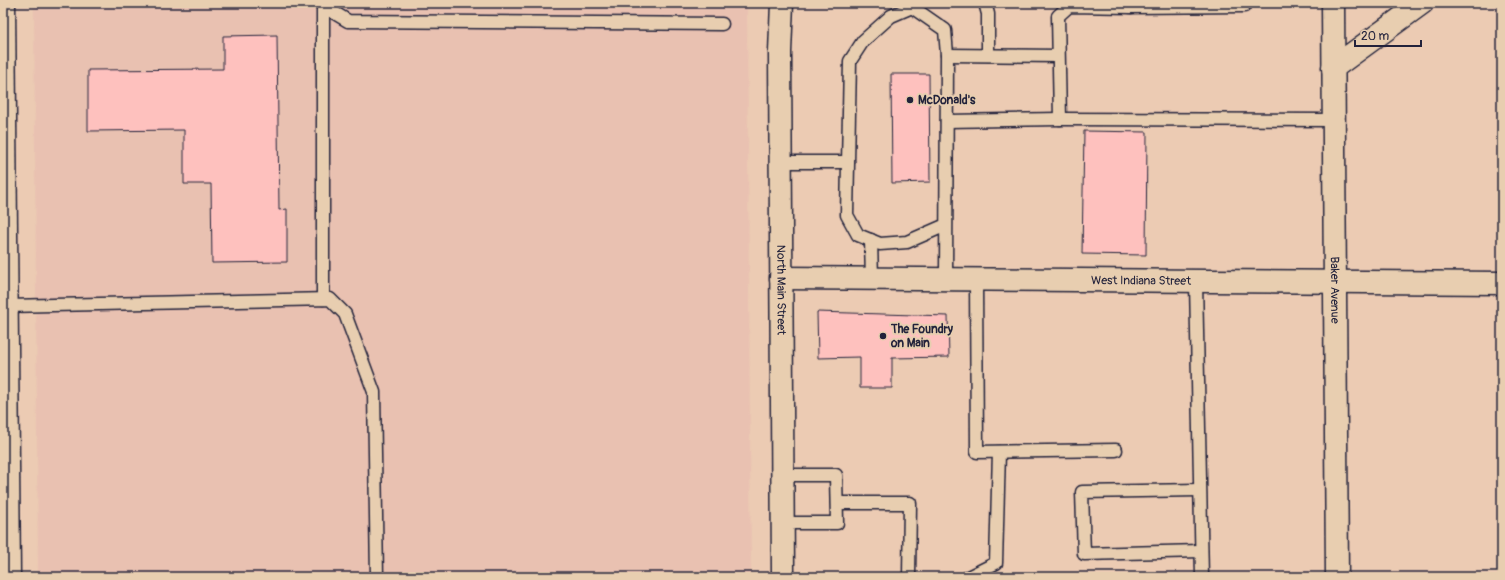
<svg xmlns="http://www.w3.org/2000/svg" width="1505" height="580" font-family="Pangolin,sans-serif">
<rect width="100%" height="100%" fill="#eccbb3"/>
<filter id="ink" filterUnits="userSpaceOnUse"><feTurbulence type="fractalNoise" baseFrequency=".025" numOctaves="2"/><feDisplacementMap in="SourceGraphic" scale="8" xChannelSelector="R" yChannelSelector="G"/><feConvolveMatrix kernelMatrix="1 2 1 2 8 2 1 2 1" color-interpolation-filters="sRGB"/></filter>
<g filter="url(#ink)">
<!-- built -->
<polygon fill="#e9c1b1" points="34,3 747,3 751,577 38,577"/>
<!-- building -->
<g fill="#fec1be" stroke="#22223b">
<polygon points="277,35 279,210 287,209 287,262 212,263 211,184 184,184 184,130 88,131 88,70 223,69 223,36"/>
<polygon points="891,74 929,74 930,182 892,183"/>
<polygon points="1084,131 1147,132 1146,255 1082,254"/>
<polygon points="817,312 948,316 949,357 892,358 892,388 860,388 860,357 818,358"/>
</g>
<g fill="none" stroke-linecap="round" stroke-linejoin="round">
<!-- service casing -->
<g stroke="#22223b" stroke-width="15">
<g id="service">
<polyline points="985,3 988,14 988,55"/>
<polyline points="1131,3 1131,7 1244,6 1246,3"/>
<polyline points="323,6 348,21 722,24"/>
<polyline points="947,55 1058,56"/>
<polyline points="1060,119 1058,16 1069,6 1131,7"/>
<polyline points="947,121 1060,119 1333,120"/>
<polyline points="781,162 848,162"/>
<polyline points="946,225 907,242 880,244 858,235 847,215 850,61 863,41 891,16 912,7 945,30 947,55 946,279"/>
<polyline points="871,240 872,279"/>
<polyline points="976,280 977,452 1116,450"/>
<polyline points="1196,282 1202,577"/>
<polyline points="323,299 323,3"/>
<polyline points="7,306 330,299 345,314 374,392 377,577"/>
<polyline points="783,475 836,475 837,523 783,523"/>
<polyline points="1199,490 1082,492 1084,554 1201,551"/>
<polyline points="837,503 910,503 909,577"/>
<polyline points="968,577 996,563 999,452"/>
</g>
</g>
<!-- minor casing -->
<g stroke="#22223b" stroke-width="25">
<g id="minor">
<polyline points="4,3 9,577"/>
<path id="s1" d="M1333,3L1337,577"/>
<polyline points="1333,68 1422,3"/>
<path id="s2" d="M781,278L1502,283"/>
</g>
</g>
<!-- tertiary casing -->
<g stroke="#22223b" stroke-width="25">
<g id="tertiary">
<path id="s3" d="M782,3L780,52L783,577"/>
</g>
</g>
<!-- service -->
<use href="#service" stroke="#e8ceb0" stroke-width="12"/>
<!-- minor -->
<use href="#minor" stroke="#e8ceb0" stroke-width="22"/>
<!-- tertiary -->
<use href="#tertiary" stroke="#e8ceb0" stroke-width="22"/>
</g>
</g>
<!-- markers -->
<g fill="#22223b" stroke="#e8ceb0" stroke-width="1.5">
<circle cx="910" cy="100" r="4"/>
<circle cx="883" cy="336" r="4"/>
</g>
<g text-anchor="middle" stroke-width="4" stroke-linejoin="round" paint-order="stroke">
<!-- poi labels -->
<g font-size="12" font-weight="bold" fill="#22223b" stroke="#e8ceb0" text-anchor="start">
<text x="918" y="104">McDonald's</text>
<text x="891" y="333">The Foundry<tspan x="891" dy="14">on Main</tspan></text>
</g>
<!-- street labels -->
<g font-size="12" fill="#22223b" stroke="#e8ceb0">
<text dy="4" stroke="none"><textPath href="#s2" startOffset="360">West Indiana Street</textPath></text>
<text dy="4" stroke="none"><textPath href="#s3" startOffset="287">North Main Street</textPath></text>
<text dy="4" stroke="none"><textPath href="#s1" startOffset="287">Baker Avenue</textPath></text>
</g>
</g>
<!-- margin -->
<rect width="1505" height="580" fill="none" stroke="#e8ceb0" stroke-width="16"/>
<rect x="8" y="8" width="1489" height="564" fill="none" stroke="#22223b" stroke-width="1.5" filter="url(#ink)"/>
<!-- scale -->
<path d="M1355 40v6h66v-6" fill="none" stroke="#22223b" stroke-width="2"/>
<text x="1361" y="40" font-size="12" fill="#22223b" stroke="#e8ceb0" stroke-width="3" paint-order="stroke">20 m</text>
</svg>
